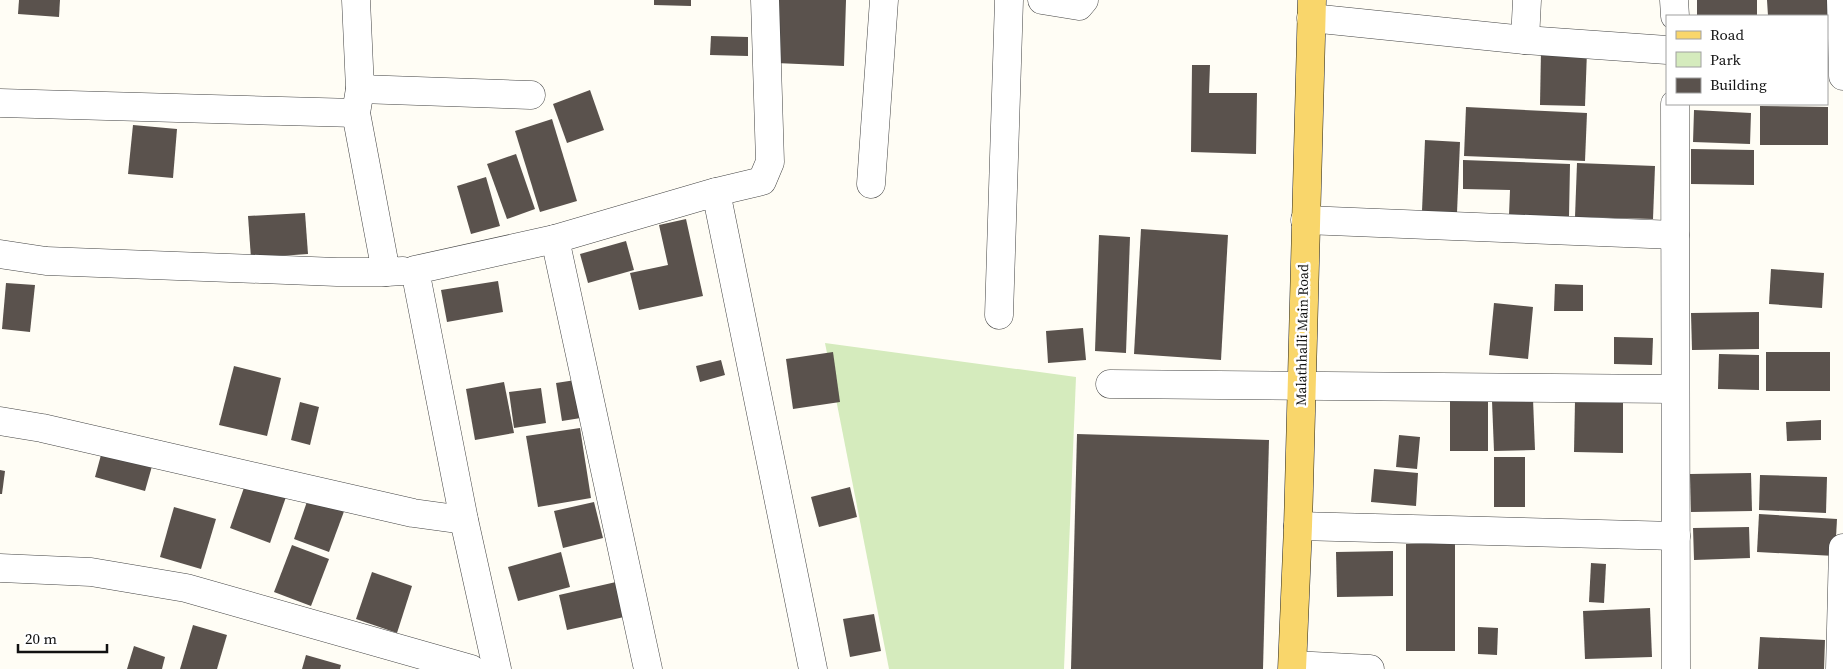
<svg xmlns="http://www.w3.org/2000/svg" width="1843" height="669" font-family="'Source Serif 4',serif">
<rect width="100%" height="100%" fill="#fffdf5"/>
<!-- green -->
<polygon fill="#d5ebbd" points="825,343 1076,377 1064,669 889,669"/>
<!-- building -->
<g fill="#5a524d">
<polygon points="19,0 60,0 59,17 18,14"/>
<polygon points="654,0 691,0 691,6 654,5"/>
<polygon points="779,0 846,0 844,66 776,63"/>
<rect x="1697" y="0" width="60" height="16"/>
<polygon points="1767,0 1831,0 1832,20 1827,20 1827,16 1768,16"/>
<polygon points="711,36 748,37 748,56 710,55"/>
<polygon points="1541,50 1587,51 1585,106 1540,105"/>
<polygon points="1192,65 1210,65 1209,93 1257,93 1256,154 1191,152"/>
<polygon points="590,90 604,130 567,143 553,104"/>
<polygon points="1760,106 1828,107 1828,145 1760,145"/>
<polygon points="1466,107 1587,113 1585,161 1464,156"/>
<polygon points="1694,110 1751,113 1750,144 1693,142"/>
<polygon points="552,119 577,201 540,212 515,131"/>
<polygon points="133,125 177,129 173,178 128,174"/>
<polygon points="1425,140 1460,142 1457,213 1422,211"/>
<polygon points="1691,149 1754,150 1754,185 1691,184"/>
<polygon points="516,154 535,209 507,219 487,164"/>
<polygon points="1463,160 1570,164 1569,217 1509,215 1510,190 1463,189"/>
<polygon points="1577,163 1655,166 1653,219 1575,217"/>
<polygon points="486,177 500,226 471,234 457,186"/>
<polygon points="305,213 308,254 251,258 248,216"/>
<polygon points="686,219 703,296 639,310 630,273 668,265 659,225"/>
<polygon points="1141,229 1228,235 1221,360 1134,354"/>
<polygon points="1099,235 1130,237 1126,353 1095,351"/>
<polygon points="626,241 634,270 588,283 580,254"/>
<polygon points="1771,269 1824,273 1822,308 1769,304"/>
<polygon points="498,281 503,312 447,322 441,290"/>
<polygon points="6,283 35,285 30,332 2,329"/>
<polygon points="1555,284 1583,285 1583,311 1554,311"/>
<polygon points="1494,303 1533,307 1528,359 1489,355"/>
<polygon points="1759,312 1759,349 1692,350 1691,313"/>
<polygon points="1083,328 1086,360 1048,363 1046,331"/>
<polygon points="1614,337 1653,338 1652,365 1614,364"/>
<polygon points="833,352 840,402 793,409 786,359"/>
<rect x="1766" y="352" width="64" height="39"/>
<polygon points="1719,354 1759,355 1759,390 1718,389"/>
<polygon points="721,360 725,375 700,382 696,366"/>
<polygon points="234,366 281,378 267,436 219,425"/>
<polygon points="582,379 587,417 562,421 556,383"/>
<polygon points="504,382 514,433 475,440 466,389"/>
<polygon points="541,388 546,423 514,428 509,392"/>
<polygon points="1533,399 1535,450 1494,451 1492,401"/>
<rect x="1450" y="400" width="38" height="51"/>
<polygon points="1575,401 1623,401 1623,453 1574,452"/>
<polygon points="300,402 319,407 310,445 291,440"/>
<polygon points="1821,420 1821,440 1787,441 1786,422"/>
<polygon points="580,428 591,498 538,507 526,436"/>
<polygon points="1077,434 1269,440 1263,669 1071,669"/>
<polygon points="1399,435 1420,437 1417,469 1396,467"/>
<polygon points="104,444 154,459 145,491 95,477"/>
<rect x="1494" y="457" width="31" height="50"/>
<polygon points="1374,469 1418,473 1416,506 1371,502"/>
<polygon points="0,470 5,471 2,494 0,494"/>
<polygon points="1751,473 1752,511 1691,512 1690,474"/>
<polygon points="1760,475 1827,477 1826,513 1759,510"/>
<polygon points="247,479 287,494 270,543 230,528"/>
<polygon points="850,487 857,517 819,527 811,497"/>
<polygon points="310,493 346,506 329,552 294,539"/>
<polygon points="594,502 603,538 563,548 554,511"/>
<polygon points="174,507 216,519 201,569 160,557"/>
<polygon points="1759,514 1837,519 1835,556 1757,552"/>
<polygon points="1749,527 1750,558 1694,560 1693,528"/>
<rect x="1406" y="544" width="49" height="107"/>
<polygon points="292,545 329,559 311,606 274,592"/>
<polygon points="1393,551 1393,596 1337,597 1336,552"/>
<polygon points="561,552 570,587 518,601 508,567"/>
<polygon points="1591,563 1606,564 1604,603 1589,602"/>
<polygon points="372,572 412,586 397,633 356,619"/>
<polygon points="616,582 624,617 567,630 559,595"/>
<polygon points="1650,608 1652,657 1585,659 1583,611"/>
<polygon points="874,614 881,651 850,657 843,619"/>
<polygon points="193,625 227,635 217,669 180,669"/>
<polygon points="1478,627 1498,628 1497,655 1478,654"/>
<polygon points="1760,637 1825,640 1824,669 1758,669"/>
<polygon points="134,646 165,657 162,669 127,669"/>
<polygon points="306,655 341,665 340,669 302,669"/>
</g>
<g fill="none" stroke-linecap="round" stroke-linejoin="round">
<!-- minor casing -->
<g stroke="#444" stroke-width="29">
<g id="minor">
<polyline points="356,0 360,89 356,113 386,272 403,271"/>
<polyline points="1042,0 1079,6 1084,0"/>
<polyline points="1527,0 1525,40 1667,50"/>
<polyline points="1674,0 1675,16"/>
<polyline points="1841,0 1843,76"/>
<polyline points="1311,18 1525,40"/>
<polyline points="360,89 531,95"/>
<polyline points="0,103 356,113"/>
<polyline points="1675,104 1676,669"/>
<polyline points="871,184 884,0"/>
<polyline points="716,192 762,181 770,162 765,0"/>
<polyline points="1305,220 1675,235"/>
<polyline points="555,239 648,669"/>
<polyline points="0,254 46,261 337,272 386,272"/>
<polyline points="999,315 1009,0"/>
<polyline points="1110,384 1675,389"/>
<polyline points="0,421 42,428 413,513 464,520"/>
<polyline points="1298,526 1676,536"/>
<polyline points="0,568 91,572 186,588 471,669"/>
<polyline points="1293,665 1370,669"/>
<polyline points="497,669 464,520 415,270 555,239 716,192 813,669"/>
<polyline points="1840,669 1843,548"/>
</g>
</g>
<!-- major casing -->
<g stroke="#222" stroke-width="29">
<polyline id="major" points="1292,669 1298,526 1312,0"/>
</g>
<!-- minor -->
<use href="#minor" stroke="#fff" stroke-width="28"/>
<!-- major -->
<use href="#major" stroke="#f9d66b" stroke-width="28"/>
</g>
<g text-anchor="middle" stroke-width="5" stroke-linejoin="round" paint-order="stroke">
<!-- street labels -->
<g font-size="14" fill="#111" stroke="#fff">
<text transform="translate(1302 335) rotate(-89)" y="5">Malathhalli Main Road</text>
</g>
</g>
<!-- legend -->
<rect x="1666" y="15" width="162" height="90" fill="#ffffff" stroke="#a0a0a0"/>
<rect x="1676" y="31" width="25" height="8" fill="#f9d66b" stroke="#a0a0a0"/>
<text x="1710" y="40" font-size="15" fill="#111111">Road</text>
<rect x="1676" y="52" width="25" height="15" fill="#d5ebbd" stroke="#a0a0a0"/>
<text x="1710" y="65" font-size="15" fill="#111111">Park</text>
<rect x="1676" y="78" width="25" height="15" fill="#5a524d" stroke="#a0a0a0"/>
<text x="1710" y="90" font-size="15" fill="#111111">Building</text>
<!-- scale -->
<path d="M18 644v8h89v-8" fill="none" stroke="#111111" stroke-width="2.5"/>
<text x="25" y="644" font-size="15" fill="#111111" stroke="#ffffff" stroke-width="4" paint-order="stroke">20 m</text>
</svg>
